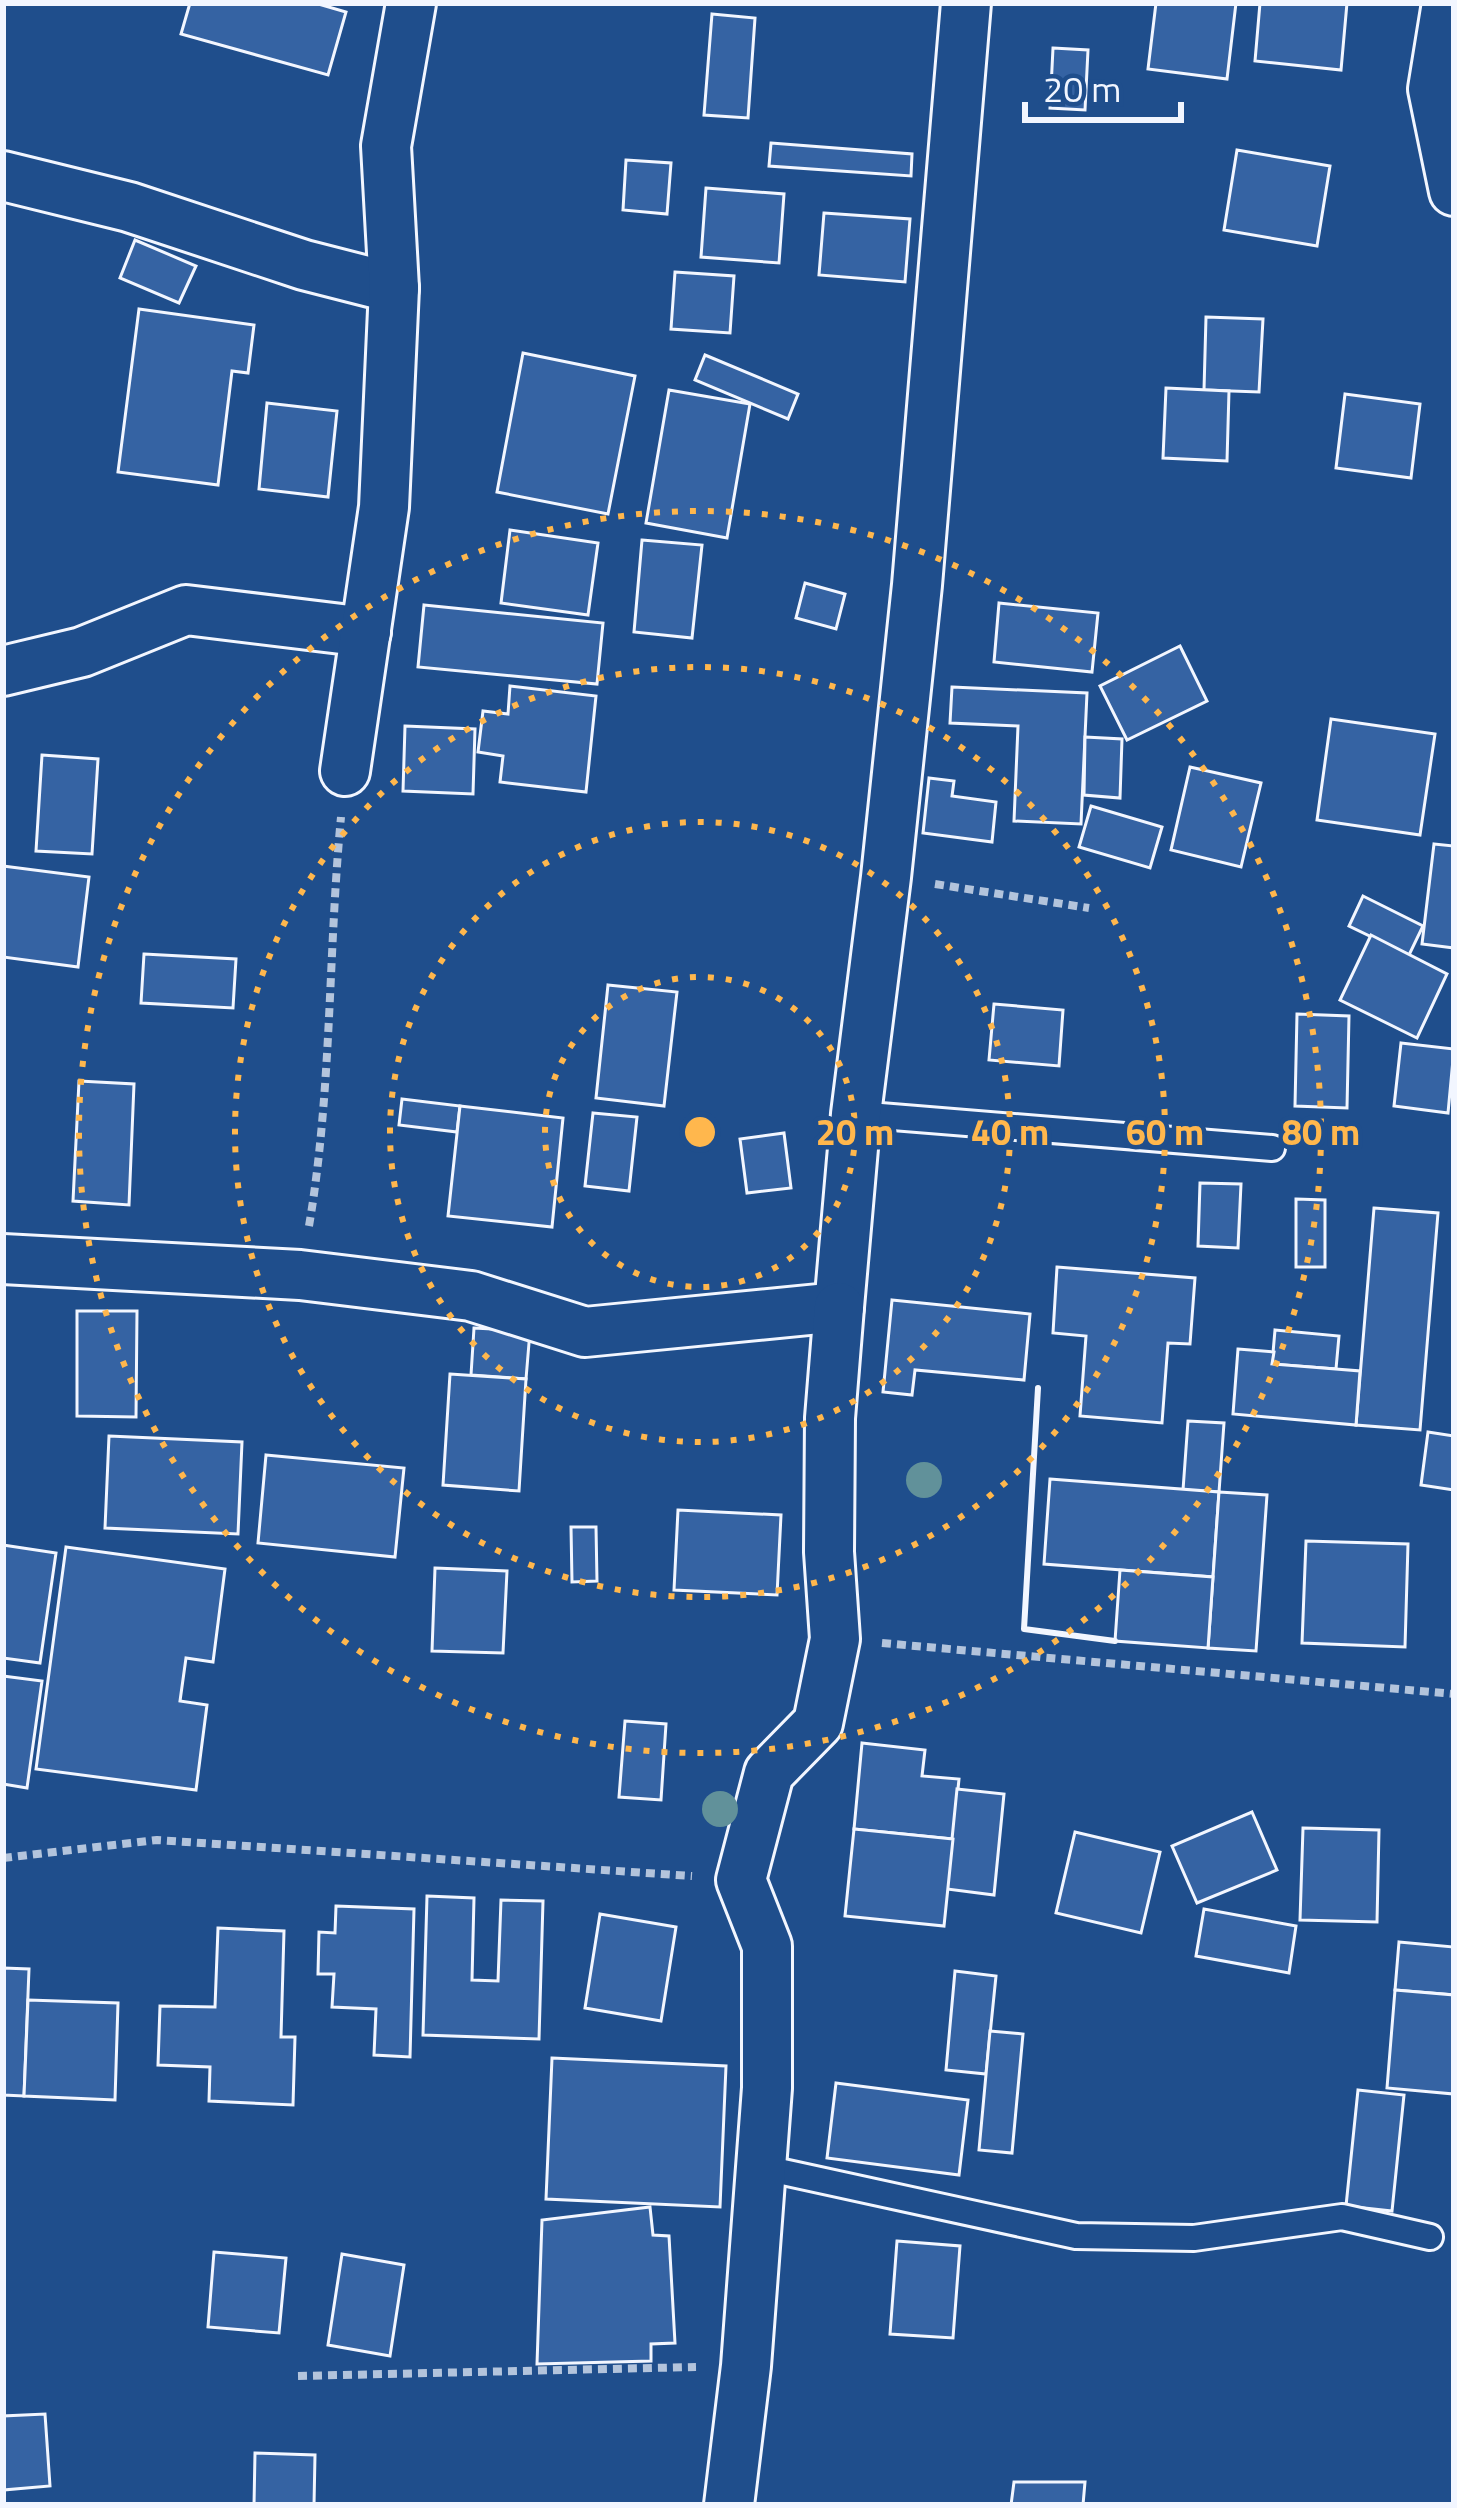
<svg xmlns="http://www.w3.org/2000/svg" width="1457" height="2508" font-family="'Titillium Web',sans-serif">
<rect width="100%" height="100%" fill="#1f4e8c"/>
<!-- building -->
<g fill="#3563a3" stroke="#f2f6ff" stroke-width="3">
<polygon points="190,3 315,3 346,12 328,75 181,34"/>
<polygon points="1156,3 1236,3 1227,79 1148,69"/>
<polygon points="1260,3 1347,3 1341,70 1255,61"/>
<polygon points="712,14 755,18 748,118 704,115"/>
<polygon points="1053,48 1088,50 1085,110 1050,108"/>
<polygon points="771,143 912,154 911,176 769,166"/>
<polygon points="1237,150 1330,166 1317,246 1224,230"/>
<polygon points="626,160 671,163 667,214 623,210"/>
<polygon points="706,188 784,194 779,263 701,257"/>
<polygon points="824,213 910,219 905,282 819,275"/>
<polygon points="135,240 196,266 179,303 120,278"/>
<polygon points="675,272 734,276 730,333 671,329"/>
<polygon points="139,309 254,325 248,373 232,371 218,485 118,472"/>
<polygon points="1206,317 1263,319 1259,392 1204,390"/>
<polygon points="523,353 635,376 608,514 497,492"/>
<polygon points="705,355 798,394 788,419 695,380"/>
<polygon points="1166,388 1229,391 1227,461 1163,458"/>
<polygon points="669,390 750,404 727,538 646,523"/>
<polygon points="1345,394 1420,404 1411,478 1336,468"/>
<polygon points="267,403 337,411 328,497 259,489"/>
<polygon points="510,530 598,543 588,615 501,603"/>
<polygon points="642,540 702,545 692,638 634,632"/>
<polygon points="805,583 845,594 836,629 796,618"/>
<polygon points="999,603 1098,613 1092,672 994,662"/>
<polygon points="424,605 603,623 597,684 418,667"/>
<polygon points="1180,646 1207,701 1127,740 1100,686"/>
<polygon points="510,686 596,696 586,792 500,782 503,756 478,752 483,711 508,714"/>
<polygon points="952,687 1087,693 1081,824 1014,821 1018,726 950,723"/>
<polygon points="1331,719 1435,734 1420,835 1317,820"/>
<polygon points="405,726 475,729 473,794 403,791"/>
<polygon points="1085,737 1122,739 1120,798 1084,795"/>
<polygon points="42,755 98,759 92,854 36,851"/>
<polygon points="1190,767 1261,783 1241,867 1171,850"/>
<polygon points="929,778 954,781 952,796 996,802 992,842 923,833"/>
<polygon points="1091,806 1162,827 1150,868 1079,847"/>
<polygon points="1434,844 1454,846 1454,948 1422,944"/>
<polygon points="3,866 89,877 78,967 3,957"/>
<polygon points="1363,896 1423,926 1409,955 1349,926"/>
<polygon points="1371,935 1447,974 1417,1038 1340,1000"/>
<polygon points="144,954 236,959 233,1008 141,1003"/>
<polygon points="608,985 677,992 664,1106 596,1098"/>
<polygon points="994,1004 1063,1010 1059,1066 989,1060"/>
<polygon points="1297,1014 1349,1016 1347,1108 1295,1106"/>
<polygon points="1401,1043 1454,1049 1448,1113 1394,1106"/>
<polygon points="79,1081 134,1084 129,1205 73,1201"/>
<polygon points="402,1099 460,1106 457,1132 399,1125"/>
<polygon points="460,1106 563,1118 552,1227 448,1216"/>
<polygon points="593,1113 637,1117 629,1191 585,1186"/>
<polygon points="784,1133 791,1188 747,1193 740,1139"/>
<polygon points="1200,1183 1241,1184 1238,1248 1198,1246"/>
<polygon points="1296,1199 1325,1200 1325,1267 1296,1267"/>
<polygon points="1374,1208 1438,1213 1420,1430 1356,1425"/>
<polygon points="1057,1267 1195,1278 1190,1344 1168,1343 1162,1423 1080,1416 1086,1336 1053,1333"/>
<polygon points="892,1300 1030,1314 1024,1380 915,1370 912,1395 883,1392"/>
<polygon points="77,1311 137,1311 136,1417 77,1416"/>
<polygon points="474,1328 530,1331 526,1379 471,1375"/>
<polygon points="1275,1330 1339,1336 1336,1369 1272,1364"/>
<polygon points="1238,1349 1274,1352 1272,1364 1360,1371 1356,1425 1233,1414"/>
<polygon points="450,1374 526,1379 519,1491 443,1485"/>
<polygon points="1188,1421 1224,1423 1219,1492 1183,1490"/>
<polygon points="1428,1432 1454,1436 1454,1490 1421,1485"/>
<polygon points="109,1436 242,1442 238,1534 105,1528"/>
<polygon points="266,1455 404,1468 395,1557 258,1543"/>
<polygon points="1050,1479 1219,1492 1213,1577 1044,1564"/>
<polygon points="1219,1492 1267,1495 1256,1651 1208,1648"/>
<polygon points="678,1510 781,1515 777,1595 674,1590"/>
<polygon points="571,1527 596,1527 597,1581 572,1582"/>
<polygon points="1306,1541 1408,1544 1405,1647 1302,1643"/>
<polygon points="3,1545 56,1553 40,1663 3,1658"/>
<polygon points="66,1547 225,1569 213,1662 186,1658 180,1701 207,1705 196,1790 36,1769"/>
<polygon points="435,1568 507,1571 503,1653 432,1651"/>
<polygon points="1120,1570 1213,1577 1208,1648 1115,1641"/>
<polygon points="3,1676 42,1681 27,1788 3,1784"/>
<polygon points="625,1721 666,1724 661,1800 619,1797"/>
<polygon points="862,1743 925,1750 922,1776 959,1779 953,1839 854,1829"/>
<polygon points="957,1789 1004,1794 994,1895 947,1889"/>
<polygon points="1252,1812 1277,1870 1197,1903 1172,1846"/>
<polygon points="1303,1828 1379,1830 1377,1922 1300,1920"/>
<polygon points="854,1829 953,1839 944,1926 845,1916"/>
<polygon points="1075,1832 1160,1852 1141,1933 1056,1913"/>
<polygon points="427,1896 474,1898 472,1980 498,1981 501,1900 543,1901 539,2039 423,2035"/>
<polygon points="336,1906 414,1909 410,2057 374,2055 376,2009 332,2007 334,1974 318,1974 319,1932 335,1933"/>
<polygon points="1204,1909 1296,1926 1289,1973 1196,1956"/>
<polygon points="600,1914 676,1927 661,2021 585,2008"/>
<polygon points="218,1928 284,1931 281,2037 295,2037 293,2105 209,2101 210,2067 158,2065 160,2006 215,2007"/>
<polygon points="1399,1942 1454,1947 1454,1995 1395,1990"/>
<polygon points="3,1968 29,1969 24,2096 3,2095"/>
<polygon points="955,1971 996,1976 986,2074 946,2070"/>
<polygon points="1395,1990 1454,1995 1454,2094 1387,2088"/>
<polygon points="28,2000 118,2003 115,2100 24,2096"/>
<polygon points="990,2031 1023,2034 1012,2153 979,2150"/>
<polygon points="552,2058 726,2066 720,2207 546,2199"/>
<polygon points="836,2083 968,2100 959,2175 827,2158"/>
<polygon points="1358,2090 1404,2095 1392,2211 1346,2206"/>
<polygon points="650,2207 653,2235 669,2236 675,2343 651,2344 651,2361 537,2364 542,2220"/>
<polygon points="897,2241 960,2246 953,2338 890,2334"/>
<polygon points="214,2252 286,2258 279,2333 208,2327"/>
<polygon points="342,2254 404,2265 390,2356 328,2345"/>
<polygon points="45,2414 50,2486 3,2490 3,2416"/>
<polygon points="255,2453 315,2455 314,2505 254,2505"/>
<polygon points="1014,2482 1085,2482 1083,2505 1011,2505"/>
</g>
<g fill="none" stroke-linecap="round" stroke-linejoin="round">
<!-- service casing -->
<g stroke="#f2f6ff" stroke-width="30">
<g id="service">
<polyline points="856,1114 1272,1148"/>
<polyline points="760,2167 1076,2236 1194,2238 1342,2217 1430,2237"/>
</g>
</g>
<!-- minor casing -->
<g stroke="#f2f6ff" stroke-width="54">
<g id="minor">
<polyline points="1447,3 1433,89 1454,191"/>
<polyline points="3,176 129,207 304,265 394,288"/>
<polyline points="3,671 82,652 186,610 366,632"/>
<polyline points="345,771 384,507 394,288 386,146 411,3"/>
<polyline points="3,1259 300,1275 471,1296 585,1332 839,1307 856,1114 886,877 917,585 966,3"/>
<polyline points="729,2505 746,2366 767,2088 767,1946 741,1880 769,1773 818,1723 835,1639 829,1552 830,1418 839,1307"/>
</g>
</g>
<!-- path -->
<g stroke="#b3c4dc" stroke-width="8" stroke-dasharray="9 6" stroke-linecap="butt">
<polyline points="935,884 1089,908"/>
<path d="M309,1226C332,1092 328,953 341,817"/>
<polyline points="882,1643 1454,1694"/>
<polyline points="3,1858 157,1840 692,1876"/>
<polyline points="298,2376 696,2367"/>
</g>
<!-- service -->
<use href="#service" stroke="#1f4e8c" stroke-width="24"/>
<!-- minor -->
<use href="#minor" stroke="#1f4e8c" stroke-width="48"/>
<!-- wall -->
<polyline stroke="#f2f6ff" stroke-width="6" points="1038,1388 1024,1629 1115,1641"/>
</g>
<!-- trees -->
<g fill="#61919a">
<circle cx="924" cy="1480" r="18"/>
<circle cx="720" cy="1809" r="18"/>
</g>
<!-- distance rings -->
<g fill="none" stroke="#ffb74d" stroke-width="6" stroke-dasharray="6 12">
<circle cx="700" cy="1132" r="155"/>
<circle cx="700" cy="1132" r="310"/>
<circle cx="700" cy="1132" r="465"/>
<circle cx="700" cy="1132" r="621"/>
</g>
<circle cx="700" cy="1132" r="18" fill="#ffb74d" stroke="#1f4e8c" stroke-width="6"/>
<g font-size="36" text-anchor="middle" font-weight="bold" fill="#ffb74d" stroke="#1f4e8c" stroke-width="9" stroke-linejoin="round" paint-order="stroke">
<text x="855" y="1145">20 m</text>
<text x="1010" y="1145">40 m</text>
<text x="1165" y="1145">60 m</text>
<text x="1321" y="1145">80 m</text>
</g>
<!-- border -->
<rect width="1457" height="2508" fill="none" stroke="#f2f6ff" stroke-width="12"/>
<!-- scale -->
<path d="M1025 102v18h156v-18" fill="none" stroke="#f2f6ff" stroke-width="6"/>
<text x="1043" y="102" font-size="36" fill="#f2f6ff" stroke="#1f4e8c" stroke-width="9" paint-order="stroke">20 m</text>
</svg>
